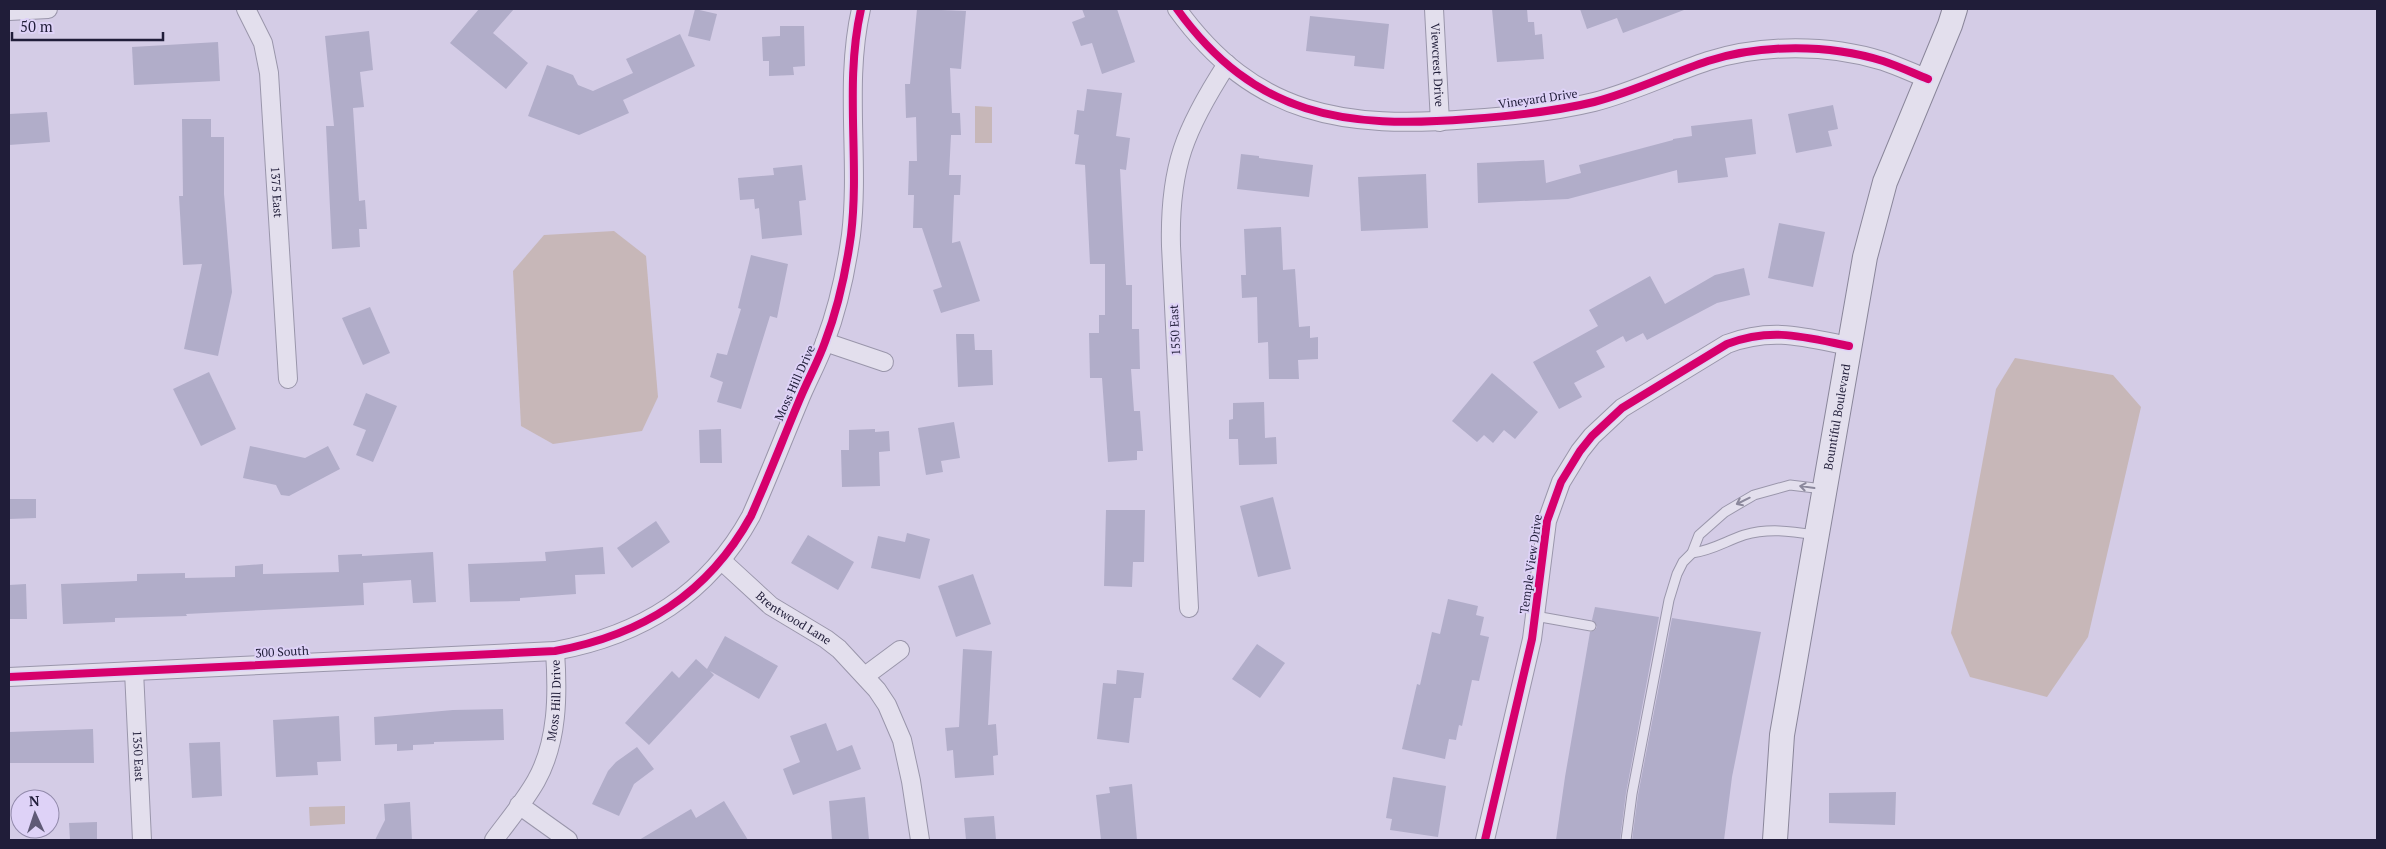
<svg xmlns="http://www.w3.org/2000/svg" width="2386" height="849" font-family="'PT Serif',serif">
<rect width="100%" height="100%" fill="#d4cce6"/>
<!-- water -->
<g fill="#c7b7b8">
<polygon points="975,106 992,107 992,143 975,143"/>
<polygon points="614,231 646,256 658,397 642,431 553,444 521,426 513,271 544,235"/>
<polygon points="2015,358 2113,375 2141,407 2088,637 2047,697 1970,677 1951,633 1996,389"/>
<polygon points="345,806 345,824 310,826 309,807"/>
</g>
<!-- building -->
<g fill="#b1adc9">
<polygon points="479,9 514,9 493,33 528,63 506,89 450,43"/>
<polygon points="695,9 717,14 710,41 688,36"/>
<polygon points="917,9 966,11 961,69 950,68 952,113 960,113 961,135 951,135 949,175 961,175 960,195 954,195 952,243 960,241 980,301 941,313 933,290 942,287 922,228 913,228 914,195 908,195 909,161 917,161 916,117 906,118 905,84 910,84"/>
<polygon points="1082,9 1117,9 1135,62 1102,74 1092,43 1081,46 1072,22 1085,17"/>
<polygon points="1492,9 1527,9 1528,22 1534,22 1535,35 1542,34 1544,59 1497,62"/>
<polygon points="1580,9 1684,9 1684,10 1623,33 1617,18 1587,29"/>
<polygon points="1310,16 1389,24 1384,69 1354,66 1355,56 1306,51"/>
<polygon points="780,26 804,26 805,66 793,67 794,75 769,76 769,61 763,61 762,37 780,36"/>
<polygon points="369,31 373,70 360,72 364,107 353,108 359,201 365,200 367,229 359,229 360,247 332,249 326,126 334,126 325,36"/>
<polygon points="680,34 695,66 623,100 629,113 579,135 528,116 547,65 573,75 578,85 593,91 633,73 626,59"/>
<polygon points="218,42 220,81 134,85 132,47"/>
<polygon points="1087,89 1122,93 1116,136 1130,138 1126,170 1120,169 1126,285 1132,285 1132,329 1139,329 1140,369 1131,369 1134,411 1140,411 1143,451 1137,451 1137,460 1108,462 1102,378 1090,378 1089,333 1099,333 1099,315 1105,315 1105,264 1090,264 1085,165 1075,164 1079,135 1074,134 1077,110 1084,111"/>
<polygon points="1833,105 1838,129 1828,131 1832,146 1796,153 1788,114"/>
<polygon points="47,112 50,142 9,145 9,114"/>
<polygon points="182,119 211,119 211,137 224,137 224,194 232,292 218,356 184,349 202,264 183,265 179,196 183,196"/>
<polygon points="1752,119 1756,154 1725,158 1728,177 1678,183 1677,170 1568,199 1478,203 1477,163 1544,160 1546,183 1581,173 1579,165 1673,140 1673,139 1692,136 1691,126"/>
<polygon points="1241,154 1259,156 1259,158 1313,165 1309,197 1237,189"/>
<polygon points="802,165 806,200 799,201 802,235 762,239 759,208 755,209 754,199 740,200 738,178 774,175 773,168"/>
<polygon points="1426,174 1428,228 1361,231 1358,177"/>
<polygon points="1779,223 1825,232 1813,287 1768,278"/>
<polygon points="1281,227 1283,270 1295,269 1299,327 1310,326 1310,338 1318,337 1318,359 1298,360 1299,379 1269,379 1268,342 1258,343 1257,297 1242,298 1241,275 1246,275 1244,229"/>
<polygon points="751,255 788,264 777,318 770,316 741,409 717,402 723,382 710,377 717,353 727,355 741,309 738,308"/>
<polygon points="1744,268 1750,295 1717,303 1647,340 1643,333 1626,342 1623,336 1596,351 1605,367 1574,383 1582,397 1559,409 1533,362 1598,326 1589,310 1650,276 1665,304 1715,275"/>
<polygon points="370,307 390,353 363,365 342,318"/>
<polygon points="956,334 974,334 975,350 992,350 993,385 958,387"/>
<polygon points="209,372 236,429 201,446 173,389"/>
<polygon points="1492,373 1538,412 1515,439 1504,430 1493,443 1484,435 1477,442 1452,421"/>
<polygon points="366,393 397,406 373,462 356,455 366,430 353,425"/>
<polygon points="1264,402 1265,438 1276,437 1277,464 1239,465 1238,439 1229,439 1229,420 1233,419 1233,403"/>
<polygon points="954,422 960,458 941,461 943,472 926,475 918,428"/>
<polygon points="721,429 722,463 700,463 699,430"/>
<polygon points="875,429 875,432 889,431 890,451 879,452 880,486 842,487 841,450 849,450 849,430"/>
<polygon points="250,446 305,458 328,446 340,469 289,496 281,495 276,485 243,478"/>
<polygon points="1273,497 1291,569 1258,577 1240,506"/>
<polygon points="9,499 36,499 36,518 9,519"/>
<polygon points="1106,510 1145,510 1144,562 1133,562 1132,587 1104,586"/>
<polygon points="656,521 670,542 632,568 617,548"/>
<polygon points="907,533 930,539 920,579 871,568 878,536 905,542"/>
<polygon points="808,535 854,562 838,590 791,563"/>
<polygon points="603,547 605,574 575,575 576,594 520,598 520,601 470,602 468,564 546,561 545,552"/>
<polygon points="433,552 436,602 413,603 411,580 363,583 364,605 186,614 187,616 115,618 115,622 63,624 61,584 137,581 137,574 185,573 185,578 235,577 235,566 263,564 263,574 339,572 338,555 362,554 362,556"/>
<polygon points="973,574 991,624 956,637 938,586"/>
<polygon points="26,584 27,619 9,619 9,585"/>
<polygon points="1448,599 1478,606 1476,615 1484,617 1480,635 1489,637 1479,681 1472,680 1462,726 1459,725 1456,740 1449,739 1445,759 1402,749 1417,684 1420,685 1432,632 1440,634"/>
<polygon points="1595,607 1659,617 1626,793 1620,840 1556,840 1565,777 1590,632 1595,630 1597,627 1592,620"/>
<polygon points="1672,618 1761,632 1732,777 1724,840 1632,840 1638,795"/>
<polygon points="725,636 778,666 759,699 710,671 714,675 649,745 625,723 672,671 679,678 696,659 707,669"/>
<polygon points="1257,644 1285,663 1260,698 1232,679"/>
<polygon points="963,649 992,651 988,725 996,724 998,755 993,756 994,775 955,778 953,750 947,751 945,728 959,727"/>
<polygon points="1117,670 1144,673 1141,698 1134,698 1129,743 1097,739 1103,683 1116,684"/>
<polygon points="503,709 504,740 434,742 434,744 413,745 413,750 397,751 397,744 375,745 374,717 453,710"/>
<polygon points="339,716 341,761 317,762 318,775 276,777 273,720"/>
<polygon points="826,723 837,751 852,745 861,769 793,795 783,769 800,762 790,736"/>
<polygon points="93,729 94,763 9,763 9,732"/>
<polygon points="220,742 222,796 192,798 189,743"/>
<polygon points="637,747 654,769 634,784 619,816 592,804 608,771 616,762"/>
<polygon points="1393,777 1446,786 1438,837 1390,830 1392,819 1386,818"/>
<polygon points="1132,784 1137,840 1101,840 1096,795 1110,793 1109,787"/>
<polygon points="1896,792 1895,825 1829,823 1829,793"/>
<polygon points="865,797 869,840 832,840 829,801"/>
<polygon points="724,801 748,840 639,840 691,809 696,818"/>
<polygon points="410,802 412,840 375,840 385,820 384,804"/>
<polygon points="994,816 996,840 966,840 964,818"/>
<polygon points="97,822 97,840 70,840 69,823"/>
</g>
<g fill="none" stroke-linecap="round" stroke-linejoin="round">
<!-- service casing -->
<g stroke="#9a96ab" stroke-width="11">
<g id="service">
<path d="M1692,553C1711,551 1726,541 1744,535C1768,528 1790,531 1815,535"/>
<polyline points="1535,616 1591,626"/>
<polyline points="1626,840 1632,794 1669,600 1677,574 1683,562 1692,553 1699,535 1725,512 1754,495 1790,485 1823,489"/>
</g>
</g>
<!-- minor casing -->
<g stroke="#9a96ab" stroke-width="20">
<g id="minor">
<path id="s1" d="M246,9L263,43L269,73L288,379"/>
<path d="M1177,9C1255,117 1345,129 1470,119C1512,116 1553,112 1594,102C1633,92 1669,74 1708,61C1762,44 1829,44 1883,61C1898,66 1913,73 1928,79"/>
<path id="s2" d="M1434,9L1440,122"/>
<polyline points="9,11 48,9"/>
<polyline points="825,342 884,362"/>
<path id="s3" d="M722,561L771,606L826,639L839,649L877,690L887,705L902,740L911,781L920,840"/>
<path d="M1189,608L1171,246C1169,167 1185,129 1227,64"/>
<path id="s4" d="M134,671L142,840"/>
<polyline points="865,676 900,650"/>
<path d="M9,677L555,651C642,635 708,594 751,516C768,478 783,439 799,401C807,381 818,362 825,342C838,308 846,271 851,235C860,160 844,84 861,9"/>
<polyline points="519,805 568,840"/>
<path id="s5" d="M494,840C508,821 524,802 536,781C558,742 558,694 555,651"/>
<path d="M1485,840L1532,639L1547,521L1561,482L1580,451L1592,436L1622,408L1727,344C1772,327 1804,337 1849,346"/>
</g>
</g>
<!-- secondary casing -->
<g stroke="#8a869a" stroke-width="26">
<g id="secondary">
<path id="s6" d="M1775,840L1782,735L1865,257L1885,182L1950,25L1955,9"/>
</g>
</g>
<!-- service -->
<use href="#service" stroke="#e3dfed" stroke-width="9"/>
<!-- minor -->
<use href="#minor" stroke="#e3dfed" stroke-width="18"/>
<!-- secondary -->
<use href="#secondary" stroke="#e3dfed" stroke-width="24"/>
<!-- cycleway casing -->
<g stroke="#ded2f7" stroke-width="11">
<g id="cycleway">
<path d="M1177,9C1255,117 1345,129 1470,119C1512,116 1553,112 1594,102C1633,92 1669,74 1708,61C1762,44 1829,44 1883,61C1898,66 1913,73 1928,79"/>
<path d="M9,677L555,651C642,635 708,594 751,516C768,478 783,439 799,401C807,381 818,362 825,342C838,308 846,271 851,235C860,160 844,84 861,9"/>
<path d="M1485,840L1532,639L1547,521L1561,482L1580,451L1592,436L1622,408L1727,344C1772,327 1804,337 1849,346"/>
</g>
</g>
<!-- cycleway -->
<use href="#cycleway" stroke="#d6006c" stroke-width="8"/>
</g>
<!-- one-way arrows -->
<defs><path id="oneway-shaft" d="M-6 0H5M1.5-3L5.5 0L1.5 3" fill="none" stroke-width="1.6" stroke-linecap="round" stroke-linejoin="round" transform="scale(1.25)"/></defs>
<g stroke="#8b889c">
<use href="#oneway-shaft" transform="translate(1807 487) rotate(-172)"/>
<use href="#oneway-shaft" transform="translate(1743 501) rotate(154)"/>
</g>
<g text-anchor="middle" stroke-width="4" stroke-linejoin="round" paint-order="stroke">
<!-- street labels -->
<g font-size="12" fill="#201d39" stroke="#ded2f7">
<text dy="4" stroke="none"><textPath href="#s2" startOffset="56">Viewcrest Drive</textPath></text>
<text transform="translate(1538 99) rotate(-8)" y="4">Vineyard Drive</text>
<text dy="4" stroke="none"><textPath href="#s1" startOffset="188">1375 East</textPath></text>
<text transform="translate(1175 330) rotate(-93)" y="4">1550 East</text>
<text transform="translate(795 383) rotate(-66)" y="4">Moss Hill Drive</text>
<text dy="4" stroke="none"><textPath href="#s6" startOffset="428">Bountiful Boulevard</textPath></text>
<text transform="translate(1531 564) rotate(-82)" y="4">Temple View Drive</text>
<text dy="4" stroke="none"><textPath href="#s3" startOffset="92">Brentwood Lane</textPath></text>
<text transform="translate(282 652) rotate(-3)" y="4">300 South</text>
<text dy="4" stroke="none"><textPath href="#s5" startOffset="156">Moss Hill Drive</textPath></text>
<text dy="4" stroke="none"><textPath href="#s4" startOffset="85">1350 East</textPath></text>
</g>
</g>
<!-- border -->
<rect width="2386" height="849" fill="none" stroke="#201d39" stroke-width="20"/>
<!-- north arrow -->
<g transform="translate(35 814) rotate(357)"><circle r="24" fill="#ded2f7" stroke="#928aab"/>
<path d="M0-4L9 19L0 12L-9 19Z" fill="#5f5a76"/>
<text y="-8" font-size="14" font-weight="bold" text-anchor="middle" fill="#201d39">N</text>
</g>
<!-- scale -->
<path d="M12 32v8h151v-8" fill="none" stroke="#201d39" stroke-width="2.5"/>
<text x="20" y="32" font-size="15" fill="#201d39" stroke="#ded2f7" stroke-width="4" paint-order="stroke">50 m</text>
</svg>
